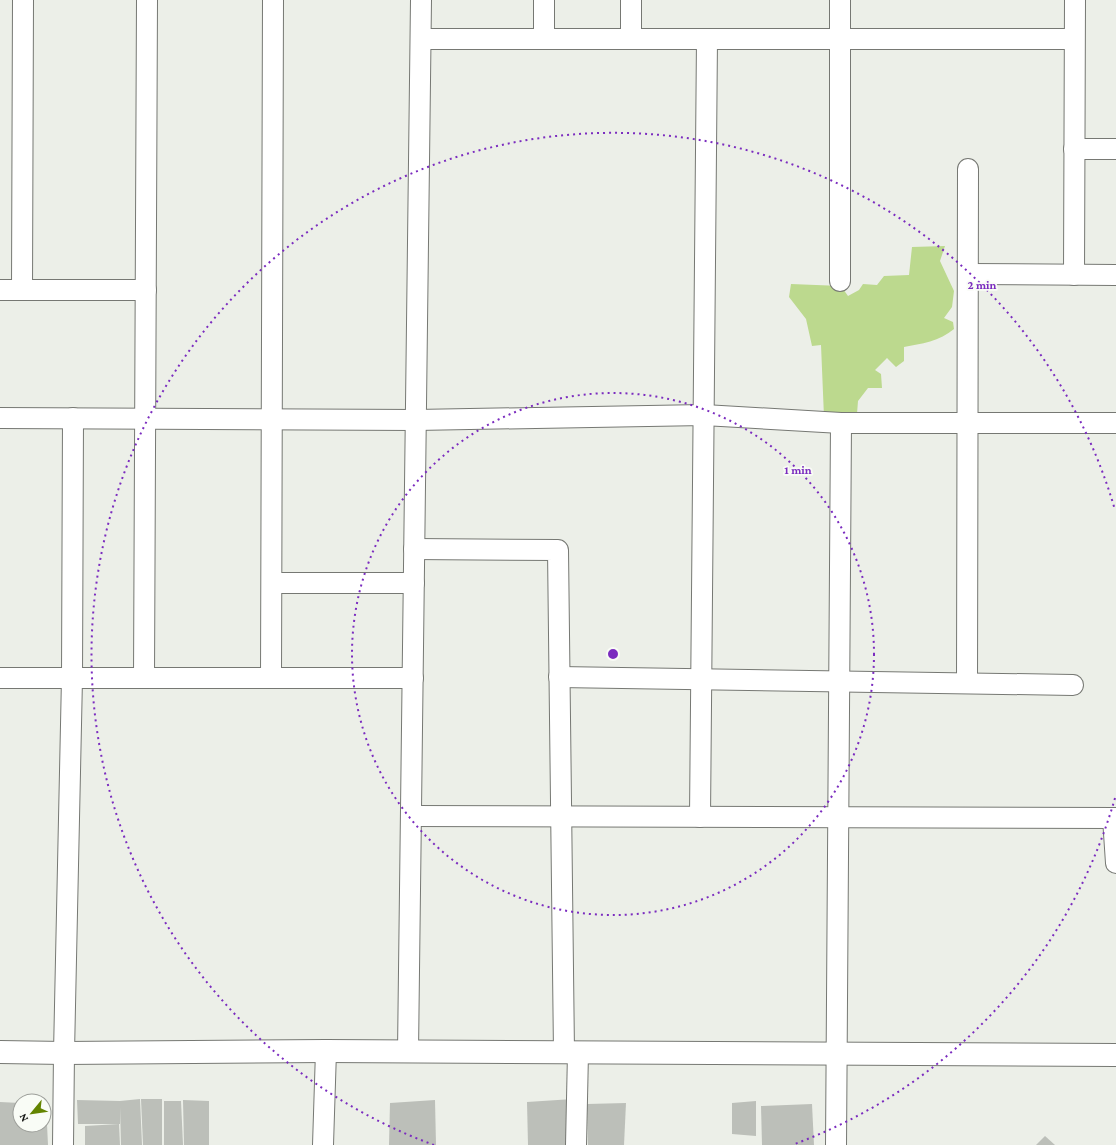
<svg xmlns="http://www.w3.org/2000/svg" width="1116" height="1145" font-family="'Crimson Pro',serif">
<rect width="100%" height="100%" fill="#ecefe8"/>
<!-- water -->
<path fill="#bcd98e" d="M945,246L940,261L954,291L952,307L944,318L953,322L954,329C940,341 921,344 904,347V361L896,367L887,358L875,370L881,374L882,388H868L858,401L857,414L824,417L821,345L812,346L806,319L789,297L791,284L841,286L848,296L859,290L863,284L877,285L884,276L909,275L912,247Z"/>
<!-- building -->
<g fill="#bcbfb9">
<polygon points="140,1099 142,1145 121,1145 120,1107 120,1124 78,1124 77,1100 120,1101"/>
<polygon points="141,1099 162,1099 162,1145 143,1145"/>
<polygon points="573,1099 572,1145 528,1145 527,1102"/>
<polygon points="183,1100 209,1101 209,1145 184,1145"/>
<polygon points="435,1100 436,1145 389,1145 390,1103"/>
<polygon points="164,1101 181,1101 183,1145 164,1145"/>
<polygon points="756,1101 756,1136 732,1134 732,1103"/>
<polygon points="0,1102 20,1103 20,1125 44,1125 44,1104 46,1104 48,1145 0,1145"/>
<polygon points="626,1103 624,1145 588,1145 587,1104"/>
<polygon points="812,1104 814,1145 762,1145 761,1106"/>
<polygon points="119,1124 120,1145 85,1145 85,1126"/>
<polygon points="1045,1136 1055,1145 1036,1145"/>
</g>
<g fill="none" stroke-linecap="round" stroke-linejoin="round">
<!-- minor casing -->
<g stroke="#767873" stroke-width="22">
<g id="minor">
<polyline points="544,0 544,39"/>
<polyline points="631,0 631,39"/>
<polyline points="840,0 840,281"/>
<polyline points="421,39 1074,39"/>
<polyline points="1074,149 1116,149"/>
<polyline points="968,274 1116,275"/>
<polyline points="1074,275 1075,0"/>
<polyline points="0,290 146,290"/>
<polyline points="22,290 23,0"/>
<polyline points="0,418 416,420 704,415 841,423 1116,423"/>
<polyline points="414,549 558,550 564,1053"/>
<polyline points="272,583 414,583"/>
<polyline points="559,677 1073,685"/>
<polyline points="0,678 413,678"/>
<polyline points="144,678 147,0"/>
<polyline points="271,678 273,0"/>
<polyline points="967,683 968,169"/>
<polyline points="411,816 1116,818"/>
<polyline points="700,817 707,39"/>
<polyline points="1113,818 1116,863"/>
<polyline points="408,1052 421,0"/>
<polyline points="63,1145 64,1053 72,678 73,418"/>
<polyline points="323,1145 326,1051"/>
<polyline points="576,1145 578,1053"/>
<polyline points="836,1145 841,423"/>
</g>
</g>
<!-- tertiary casing -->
<g stroke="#767873" stroke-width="24">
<polyline id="tertiary" points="0,1052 64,1053 326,1051 1116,1055"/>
</g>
<!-- minor -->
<use href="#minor" stroke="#fff" stroke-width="20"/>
<!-- tertiary -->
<use href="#tertiary" stroke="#fff" stroke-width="22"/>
</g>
<!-- distance rings -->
<g fill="none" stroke="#7b2cbf" stroke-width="2" stroke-dasharray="2 4">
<circle cx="613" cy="654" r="261"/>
<path d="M1115 798A522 522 0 0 1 792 1145M434 1145A522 522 0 1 1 1115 510"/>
</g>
<circle cx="613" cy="654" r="6" fill="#7b2cbf" stroke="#f9fcf6" stroke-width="2"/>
<g font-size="12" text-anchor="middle" font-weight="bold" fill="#7b2cbf" stroke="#f9fcf6" stroke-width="3.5" stroke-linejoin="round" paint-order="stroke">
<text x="982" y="289">2 min</text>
<text x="798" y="474">1 min</text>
</g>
<!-- north arrow -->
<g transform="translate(32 1113) rotate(241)"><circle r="19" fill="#f9fcf6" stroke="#9d9f9a"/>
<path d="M0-3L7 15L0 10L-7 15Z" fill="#638400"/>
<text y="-6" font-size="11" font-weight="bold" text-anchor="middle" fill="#121311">N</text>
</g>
</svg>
